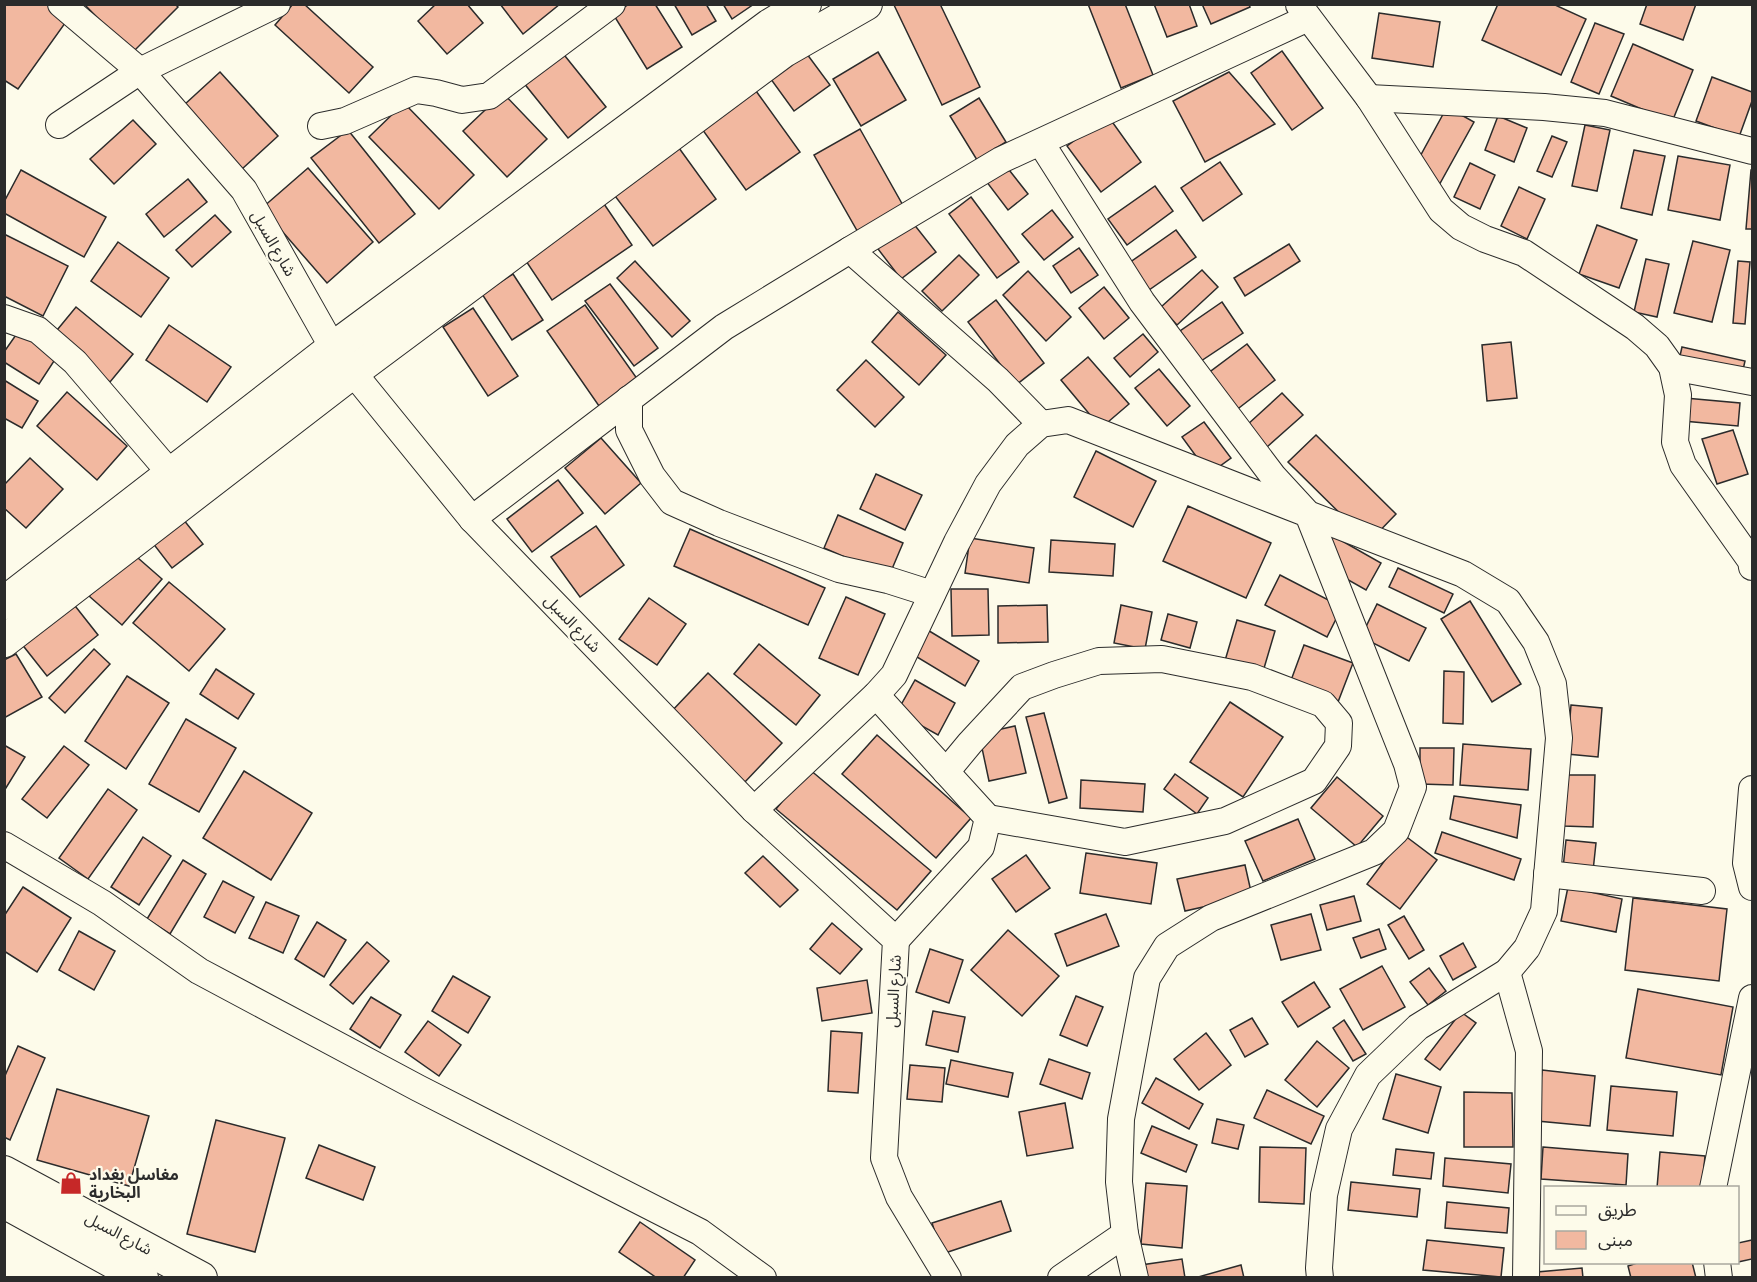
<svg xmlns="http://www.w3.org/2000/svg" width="1757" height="1282" font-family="Commissioner,'Noto Sans Arabic',sans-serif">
<rect width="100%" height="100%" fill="#fdfbea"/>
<!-- building -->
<g fill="#f2b8a0" stroke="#2b2b2b" stroke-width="1.5">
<polygon points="4,4 48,4 68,19 18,89 4,80"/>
<polygon points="84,4 175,4 178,7 132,53"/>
<polygon points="293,4 304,4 373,67 349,93 275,25"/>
<polygon points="436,4 467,4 483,23 447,54 418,21"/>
<polygon points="500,4 560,4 523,34"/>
<polygon points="629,4 655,4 682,47 647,69 613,14"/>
<polygon points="674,4 706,4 716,21 692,35"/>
<polygon points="723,4 754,4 732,19"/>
<polygon points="940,4 980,87 942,105 894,5"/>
<polygon points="1088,4 1125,4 1153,75 1121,88"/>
<polygon points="1154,4 1189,4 1197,26 1167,37"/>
<polygon points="1202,4 1249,4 1250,7 1211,24"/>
<polygon points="1498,4 1553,4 1586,19 1561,75 1482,40"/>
<polygon points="1647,4 1696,4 1683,40 1640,24"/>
<polygon points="1379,13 1440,22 1433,67 1372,58"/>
<polygon points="1595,23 1624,34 1599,94 1571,82"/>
<polygon points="1633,44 1693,70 1672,122 1611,96"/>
<polygon points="801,46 830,85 794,111 765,71"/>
<polygon points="561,51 606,107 568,138 523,82"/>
<polygon points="1282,51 1323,108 1292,130 1251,73"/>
<polygon points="878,52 906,100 861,126 833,79"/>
<polygon points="220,72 278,136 242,169 184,105"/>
<polygon points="1229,72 1275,124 1205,162 1173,101"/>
<polygon points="1712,77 1752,92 1752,101 1739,137 1696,121"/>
<polygon points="756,91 800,152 746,190 702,129"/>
<polygon points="503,93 547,139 507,177 463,131"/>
<polygon points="979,98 1006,142 977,160 950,116"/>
<polygon points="404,103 474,175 439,209 369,137"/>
<polygon points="1447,107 1474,122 1438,187 1411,173"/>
<polygon points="1108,116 1141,162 1101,192 1067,146"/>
<polygon points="1498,116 1527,128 1514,162 1485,150"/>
<polygon points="133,120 156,144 114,184 90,159"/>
<polygon points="1585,125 1610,130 1597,191 1572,186"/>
<polygon points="860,129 905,209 859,234 814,155"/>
<polygon points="348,130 415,214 379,243 311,158"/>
<polygon points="1552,136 1567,142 1552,177 1537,171"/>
<polygon points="679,148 716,199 653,246 615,196"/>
<polygon points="1634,150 1665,156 1652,215 1621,208"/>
<polygon points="1678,156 1730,165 1720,220 1668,210"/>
<polygon points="1220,162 1242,194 1203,221 1181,188"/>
<polygon points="1470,163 1495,175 1480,209 1454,197"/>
<polygon points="1006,166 1028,194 1008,210 986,181"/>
<polygon points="308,168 373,242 327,283 262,208"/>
<polygon points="21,170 106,217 84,257 4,213 4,202"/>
<polygon points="1751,170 1752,170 1752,229 1746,229"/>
<polygon points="188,179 207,202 164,237 146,214"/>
<polygon points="1155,186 1173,211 1127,245 1108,219"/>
<polygon points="1519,187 1545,199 1527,239 1501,226"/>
<polygon points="971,197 1019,262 997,278 949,214"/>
<polygon points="602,201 632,245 552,300 522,255"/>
<polygon points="1052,210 1073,237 1044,260 1022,234"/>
<polygon points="215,215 231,232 192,267 176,250"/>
<polygon points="909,218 936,252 901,279 875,245"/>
<polygon points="1597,225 1637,240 1619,288 1579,274"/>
<polygon points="1176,230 1196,257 1149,290 1129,263"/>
<polygon points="4,234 68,266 43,316 4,296"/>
<polygon points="1693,241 1730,250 1712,322 1674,313"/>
<polygon points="118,242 169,278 141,317 91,281"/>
<polygon points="1289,244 1300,261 1245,296 1234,278"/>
<polygon points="1079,248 1098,275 1071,293 1053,266"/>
<polygon points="959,255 979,275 942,311 922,291"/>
<polygon points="1646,259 1669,264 1657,317 1634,312"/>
<polygon points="635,261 690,321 672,337 617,278"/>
<polygon points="1738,261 1750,262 1745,324 1733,323"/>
<polygon points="1202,270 1218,287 1177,325 1161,307"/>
<polygon points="1028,271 1071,317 1046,341 1003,295"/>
<polygon points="513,274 543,320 512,340 482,294"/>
<polygon points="610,284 658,348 634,366 585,301"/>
<polygon points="1104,287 1129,318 1104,339 1079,308"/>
<polygon points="996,300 1044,363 1016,385 968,322"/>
<polygon points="1222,302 1243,333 1201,361 1180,331"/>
<polygon points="585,305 638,380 599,406 547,331"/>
<polygon points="76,307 133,354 110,382 53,335"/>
<polygon points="473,308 518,376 488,396 443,327"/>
<polygon points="898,312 946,355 919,385 872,342"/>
<polygon points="169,325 231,367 207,402 146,360"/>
<polygon points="18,332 56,358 39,384 4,362 4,352"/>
<polygon points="1143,334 1158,352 1130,377 1114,358"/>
<polygon points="1511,342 1517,398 1487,401 1482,345"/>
<polygon points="1247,344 1275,380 1235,411 1207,374"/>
<polygon points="1682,347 1745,361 1738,392 1675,378"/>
<polygon points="1088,357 1129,404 1101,428 1061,380"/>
<polygon points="866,360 904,397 875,427 837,390"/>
<polygon points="1159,369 1190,406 1167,426 1135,388"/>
<polygon points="4,380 38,401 22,428 4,418"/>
<polygon points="67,392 127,446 97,480 37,426"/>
<polygon points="1282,393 1303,415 1267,447 1247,425"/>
<polygon points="1685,398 1740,403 1738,426 1683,421"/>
<polygon points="1204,422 1231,458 1209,474 1182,437"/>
<polygon points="1733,430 1748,474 1717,484 1702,439"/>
<polygon points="1316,435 1396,514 1369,542 1288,462"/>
<polygon points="601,438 641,483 605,514 565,468"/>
<polygon points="1096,451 1156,481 1133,527 1074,497"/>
<polygon points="30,458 63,489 26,528 4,508 4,485"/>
<polygon points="876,474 922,495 905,530 860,509"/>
<polygon points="558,480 583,513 532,552 507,519"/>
<polygon points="1188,506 1271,543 1246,598 1163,561"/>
<polygon points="838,515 903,543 889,576 824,548"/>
<polygon points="183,519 203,544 172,568 152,542"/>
<polygon points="596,526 624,565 580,597 551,557"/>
<polygon points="690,529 825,588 808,625 674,566"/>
<polygon points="1328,533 1381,563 1366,590 1313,560"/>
<polygon points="970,538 1034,548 1029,583 965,573"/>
<polygon points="1051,540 1115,544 1113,576 1049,572"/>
<polygon points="130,551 162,579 122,625 89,596"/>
<polygon points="1398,568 1453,594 1444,613 1389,587"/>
<polygon points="1280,575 1342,607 1327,637 1265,605"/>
<polygon points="169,582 225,629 189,671 133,623"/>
<polygon points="951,589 988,589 989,635 952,636"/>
<polygon points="846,597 885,614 858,675 819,658"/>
<polygon points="649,598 686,624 657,665 619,639"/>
<polygon points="1470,601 1521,684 1492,702 1441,619"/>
<polygon points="72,602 98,635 47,676 21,643"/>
<polygon points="1377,604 1426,628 1409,661 1361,637"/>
<polygon points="1047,605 1048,642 998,643 998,606"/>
<polygon points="1121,605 1152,612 1145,649 1114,643"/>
<polygon points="1168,614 1197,622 1190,648 1161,640"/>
<polygon points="1237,620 1275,631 1262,675 1224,664"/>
<polygon points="921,626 979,661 965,686 907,651"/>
<polygon points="759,644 820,695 796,725 734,674"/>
<polygon points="1304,645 1353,663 1338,702 1290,683"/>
<polygon points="94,649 110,664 65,713 49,698"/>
<polygon points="16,654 42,697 4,718 4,660"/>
<polygon points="216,669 254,694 238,719 200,694"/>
<polygon points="1444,671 1464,672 1463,724 1443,723"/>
<polygon points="708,673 782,743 744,783 670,713"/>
<polygon points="127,676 169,703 126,769 85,741"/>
<polygon points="915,680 955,703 938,735 897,712"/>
<polygon points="1230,702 1283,737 1243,797 1190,762"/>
<polygon points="1571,705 1602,708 1598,757 1567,754"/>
<polygon points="1044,713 1067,798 1049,803 1026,717"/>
<polygon points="186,719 236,748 199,812 149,784"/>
<polygon points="1015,726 1026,773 989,781 979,734"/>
<polygon points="877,735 971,818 936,858 842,774"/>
<polygon points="1463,744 1531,749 1528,790 1460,785"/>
<polygon points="4,745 25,757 4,791"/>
<polygon points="64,746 89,765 47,818 22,799"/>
<polygon points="1420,748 1454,748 1453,785 1420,784"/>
<polygon points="809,769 931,871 897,910 776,809"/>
<polygon points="244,771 312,813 271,880 203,838"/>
<polygon points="1175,774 1208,798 1197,814 1164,789"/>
<polygon points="1564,775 1595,775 1593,827 1563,826"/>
<polygon points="1337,777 1383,816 1357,847 1311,808"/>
<polygon points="1081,780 1145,784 1143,812 1080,808"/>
<polygon points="108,789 137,810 88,879 59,858"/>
<polygon points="1454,796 1521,805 1517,838 1450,819"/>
<polygon points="1298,819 1315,859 1263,881 1245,841"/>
<polygon points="1442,832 1521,859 1514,880 1435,853"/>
<polygon points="1404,835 1437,860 1400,909 1367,884"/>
<polygon points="143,837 171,856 139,905 111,887"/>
<polygon points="1566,840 1596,843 1593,871 1563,868"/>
<polygon points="1086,853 1157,863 1151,904 1080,893"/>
<polygon points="1026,855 1050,888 1016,912 992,879"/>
<polygon points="763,856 798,890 780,907 745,873"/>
<polygon points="183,860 206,874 170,934 147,919"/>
<polygon points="1245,865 1252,896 1185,911 1177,879"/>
<polygon points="223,881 254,897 235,933 204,917"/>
<polygon points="23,887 71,918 37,972 4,951 4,916"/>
<polygon points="1568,887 1622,899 1616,932 1561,921"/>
<polygon points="1354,896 1361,921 1327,930 1320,905"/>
<polygon points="1633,898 1727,909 1719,981 1625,970"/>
<polygon points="266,902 299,916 283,953 249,938"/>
<polygon points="1106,914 1119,946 1067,966 1055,934"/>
<polygon points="1311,914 1321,950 1281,960 1271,925"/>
<polygon points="1404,916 1424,950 1409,959 1388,925"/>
<polygon points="317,922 346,940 324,977 295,959"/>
<polygon points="832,923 862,949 840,974 810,949"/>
<polygon points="1379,929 1386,949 1361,958 1353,938"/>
<polygon points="1008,930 1059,976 1022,1016 971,970"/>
<polygon points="79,931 115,951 94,990 59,970"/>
<polygon points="367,942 389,961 353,1004 330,985"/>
<polygon points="1463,943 1476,967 1453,980 1440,956"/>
<polygon points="930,949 963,960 949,1003 916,992"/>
<polygon points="1382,966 1405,1007 1363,1030 1340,989"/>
<polygon points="1429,968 1446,991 1428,1005 1410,982"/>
<polygon points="453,976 490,997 468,1033 432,1011"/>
<polygon points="867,980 872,1013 822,1021 817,988"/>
<polygon points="1314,982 1330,1007 1298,1027 1282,1002"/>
<polygon points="1638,989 1733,1007 1721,1075 1626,1058"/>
<polygon points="1076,996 1103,1007 1087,1046 1060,1035"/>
<polygon points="371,997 401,1015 380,1048 350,1029"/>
<polygon points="933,1011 965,1017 958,1052 926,1045"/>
<polygon points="1461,1012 1476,1023 1440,1070 1425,1059"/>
<polygon points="1252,1018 1268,1044 1245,1057 1230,1030"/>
<polygon points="1344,1020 1366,1054 1353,1061 1333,1028"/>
<polygon points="428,1021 461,1045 439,1076 405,1052"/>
<polygon points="831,1031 862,1033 858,1093 828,1091"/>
<polygon points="1206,1033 1231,1065 1199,1090 1174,1059"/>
<polygon points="1317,1041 1349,1068 1317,1107 1285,1080"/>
<polygon points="18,1046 45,1058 10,1140 4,1137 4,1078"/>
<polygon points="1049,1059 1090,1073 1082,1099 1040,1084"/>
<polygon points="951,1060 1013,1073 1008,1097 946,1084"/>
<polygon points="910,1065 945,1068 942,1102 907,1099"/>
<polygon points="1542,1070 1595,1076 1590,1126 1537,1121"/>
<polygon points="1396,1074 1441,1087 1428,1133 1383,1119"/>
<polygon points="1156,1078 1203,1104 1189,1129 1142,1103"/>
<polygon points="1611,1086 1677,1092 1673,1136 1607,1130"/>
<polygon points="57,1089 149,1116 129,1186 37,1160"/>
<polygon points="1267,1090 1324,1116 1311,1144 1254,1118"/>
<polygon points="1464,1092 1512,1093 1513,1147 1464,1147"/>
<polygon points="1065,1103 1073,1148 1027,1156 1019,1112"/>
<polygon points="1217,1119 1244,1125 1238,1149 1212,1143"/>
<polygon points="216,1120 285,1138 255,1252 187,1234"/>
<polygon points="1152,1126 1197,1145 1186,1172 1141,1153"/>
<polygon points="319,1145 375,1167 363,1200 306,1178"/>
<polygon points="1260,1147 1306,1148 1304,1204 1259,1202"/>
<polygon points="1543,1147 1628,1154 1626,1185 1541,1179"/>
<polygon points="1396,1149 1434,1153 1431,1179 1393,1175"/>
<polygon points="1660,1152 1705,1156 1702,1188 1657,1188"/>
<polygon points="1445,1158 1511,1164 1508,1193 1443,1186"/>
<polygon points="1351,1182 1420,1189 1417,1217 1348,1210"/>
<polygon points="1146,1183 1187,1186 1182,1248 1141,1244"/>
<polygon points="1001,1201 1011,1231 942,1254 932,1223"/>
<polygon points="1447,1202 1509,1208 1507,1233 1445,1228"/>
<polygon points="640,1222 695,1260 683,1278 657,1278 619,1252"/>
<polygon points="1427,1240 1504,1248 1501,1277 1423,1270"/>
<polygon points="1752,1240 1752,1259 1738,1262 1738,1243"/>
<polygon points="1182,1259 1185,1278 1143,1278 1141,1265"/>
<polygon points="1640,1262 1692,1262 1696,1278 1631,1278 1628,1266"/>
<polygon points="1241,1265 1244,1278 1198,1278 1198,1277"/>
<polygon points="1582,1268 1583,1278 1538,1278 1537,1272"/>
</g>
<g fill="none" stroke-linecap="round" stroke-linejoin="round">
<!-- minor casing -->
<g stroke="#2b2b2b" stroke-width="28">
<g id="minor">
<polyline points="61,4 140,71 244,190 333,348 472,519 754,810 896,940 884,1158 899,1197 948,1278"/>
<polyline points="1299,5 1369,98 1441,210 1461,227 1485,239 1524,253 1635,327 1657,346 1672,367 1678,395 1675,442 1683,465 1751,561 1752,567"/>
<polyline points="1369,98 1544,107 1605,113 1752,151"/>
<polyline points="59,125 140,71 277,4"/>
<polyline points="321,126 345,121 416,90 436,93 462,100 489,96 612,4"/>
<polyline points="1041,143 1142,302 1273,476 1308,514 1463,574 1508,601 1536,642 1553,684 1559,738 1544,911 1527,948 1507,972 1418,1027 1368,1075 1339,1129 1324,1195 1319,1268 1320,1278"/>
<polyline points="4,318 38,330 75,362 171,474"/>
<polyline points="1672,367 1752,382"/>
<polyline points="629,399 629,430 652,476 672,502 719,523 839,569 888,580 932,594"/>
<polyline points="1041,424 998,380 850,250 1001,160 1308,18"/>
<polyline points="472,519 724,327 850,250"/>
<polyline points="876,695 988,818 981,847 896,940"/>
<polyline points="946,772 970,743 1022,687 1054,675 1099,661 1162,659 1252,677 1323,704 1339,723 1338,746 1314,781 1225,821 1125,842 988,818"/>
<polyline points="1752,789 1746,863 1752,887"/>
<polyline points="754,810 876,695 894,675 957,542 988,484 1017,445 1041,424 1068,420 1308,514 1407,764 1413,787 1396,831 1374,852 1211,918 1167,946 1147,978 1121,1119 1119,1182 1125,1234 1135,1278"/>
<polyline points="4,845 102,903 199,971 418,1088 700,1232 763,1278"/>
<polyline points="1547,874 1702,891"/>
<polyline points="1507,972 1529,1051 1526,1278"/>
<polyline points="1713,1188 1752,998"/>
<polyline points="1717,1262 1719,1278"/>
<polyline points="1061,1278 1125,1234"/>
</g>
</g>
<!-- major casing -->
<g stroke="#2b2b2b" stroke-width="34">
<g id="major">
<polyline points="4,603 333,348 770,25 805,4"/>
<polyline points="4,641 353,372 784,51 866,4"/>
<polyline points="4,1172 201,1278"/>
<polyline points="4,1202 142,1278"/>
</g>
</g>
<!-- minor -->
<use href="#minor" stroke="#fdfbea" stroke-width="26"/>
<!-- major -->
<use href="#major" stroke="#fdfbea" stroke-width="32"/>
</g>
<!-- icons -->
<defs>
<g id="shop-bare" transform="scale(1.8)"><path d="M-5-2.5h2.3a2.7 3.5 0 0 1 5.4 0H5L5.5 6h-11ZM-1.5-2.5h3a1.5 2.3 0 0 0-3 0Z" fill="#c62828" stroke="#fdfbea" stroke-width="2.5" paint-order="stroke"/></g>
</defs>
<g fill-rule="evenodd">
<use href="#shop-bare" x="71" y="1183"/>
</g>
<g text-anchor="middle" stroke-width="4.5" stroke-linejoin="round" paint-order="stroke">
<!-- street labels -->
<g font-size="16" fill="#2b2b2b" stroke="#fdfbea">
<text transform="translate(274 243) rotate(60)" y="6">شارع السبل</text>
<text transform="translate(573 623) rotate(46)" y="6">شارع السبل</text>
<text transform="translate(893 991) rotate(-87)" y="6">شارع السبل</text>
<text transform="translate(119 1233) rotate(28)" y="6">شارع السبل</text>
</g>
<!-- poi labels -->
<g font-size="16" font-weight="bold" fill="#2b2b2b" stroke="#fdfbea" text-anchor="start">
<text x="89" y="1180">مغاسل بغداد<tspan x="89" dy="18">البخارية</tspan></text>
</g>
</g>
<!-- border -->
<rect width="1757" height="1282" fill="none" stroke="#2b2b2b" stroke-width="12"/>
<!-- legend -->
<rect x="1544" y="1186" width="195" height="78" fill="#fdfbea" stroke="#a9a89e" stroke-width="1.5"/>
<rect x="1556" y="1206" width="30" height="9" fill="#fdfbea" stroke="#a9a89e" stroke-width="1.5"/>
<text x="1598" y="1216" font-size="18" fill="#2b2b2b">طريق</text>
<rect x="1556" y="1231" width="30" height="18" fill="#f2b8a0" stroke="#a9a89e" stroke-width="1.5"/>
<text x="1598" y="1246" font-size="18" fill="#2b2b2b">مبنى</text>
</svg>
